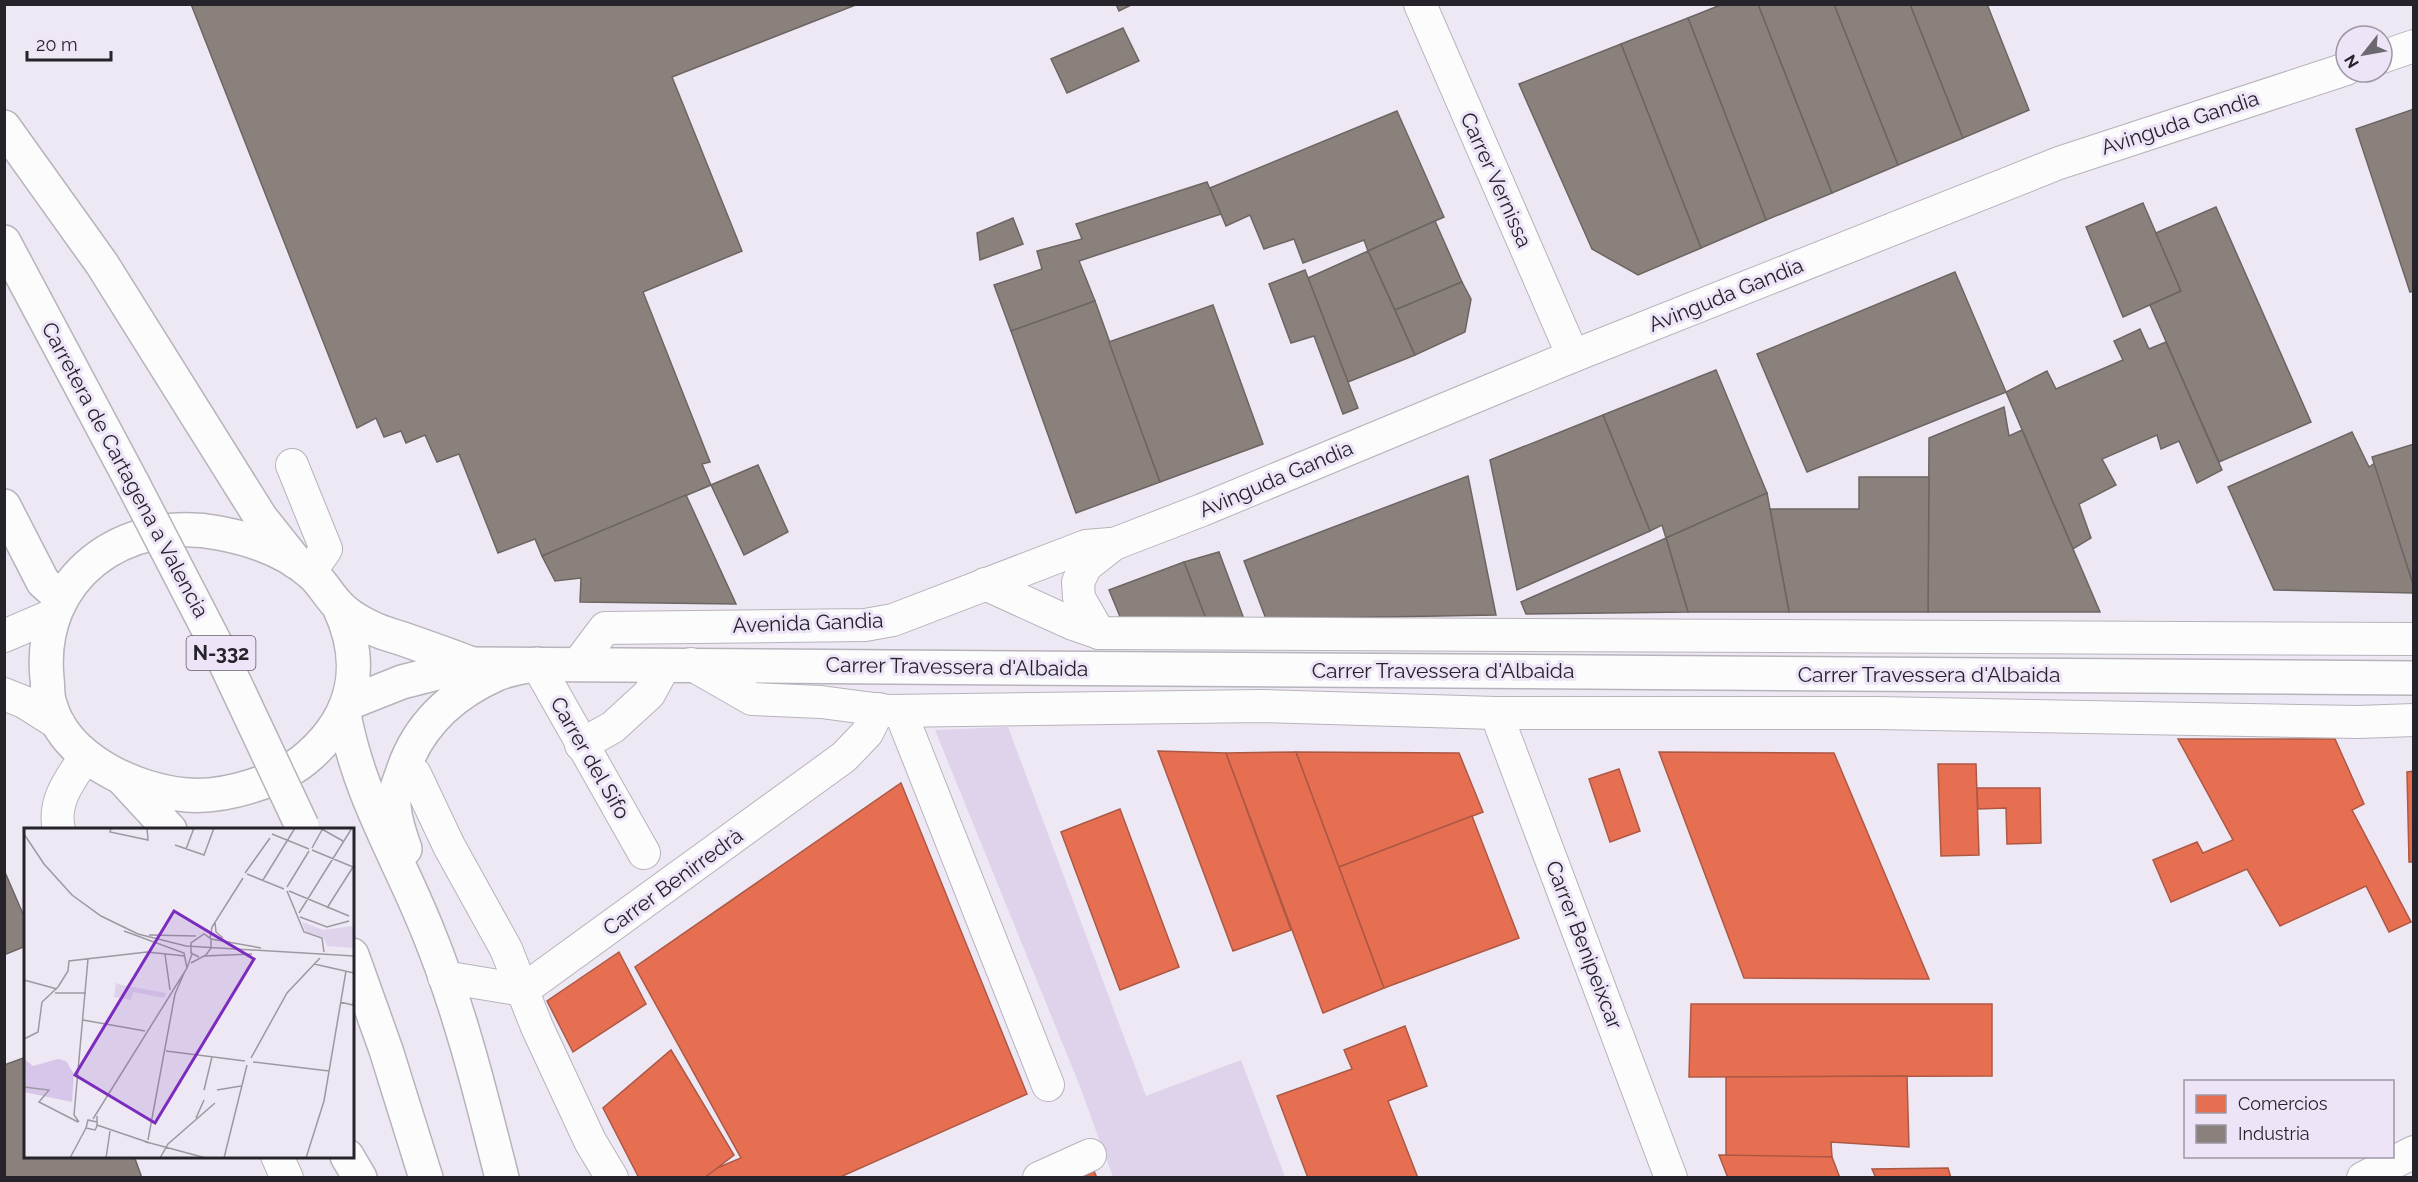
<svg xmlns="http://www.w3.org/2000/svg" width="2418" height="1182" font-family="Raleway,sans-serif">
<rect width="100%" height="100%" fill="#ede8f3"/>
<!-- green -->
<polygon fill="#ded3eb" points="1008,727 1146,1096 1241,1060 1285,1177 1113,1177 1079,1084 935,730"/>
<!-- shops -->
<g fill="#e76f51" stroke="#ad5845" stroke-width="1.5">
<polygon points="2178,739 2335,739 2364,804 2352,810 2411,922 2389,932 2366,886 2280,926 2247,869 2171,902 2153,860 2197,842 2203,853 2233,840"/>
<polygon points="1158,751 1226,753 1291,930 1233,951"/>
<polygon points="1296,752 1384,988 1323,1013 1226,753"/>
<polygon points="1296,752 1459,753 1483,812 1339,867"/>
<polygon points="1659,752 1834,753 1929,979 1744,978"/>
<polygon points="1938,764 1976,764 1979,855 1941,856"/>
<polygon points="1619,769 1640,831 1610,842 1589,779"/>
<polygon points="2414,771 2414,862 2409,862 2407,772"/>
<polygon points="901,783 1027,1094 838,1178 704,1178 717,1168 741,1158 635,967"/>
<polygon points="1977,788 2040,788 2041,843 2007,844 2006,808 1978,809"/>
<polygon points="1120,809 1179,967 1120,990 1061,832"/>
<polygon points="1472,816 1519,938 1384,988 1339,867"/>
<polygon points="619,952 646,1004 573,1052 547,1001"/>
<polygon points="1691,1004 1992,1004 1992,1076 1689,1077"/>
<polygon points="1405,1026 1427,1086 1388,1101 1418,1178 1308,1178 1277,1096 1352,1069 1344,1050"/>
<polygon points="671,1050 734,1155 704,1178 639,1178 603,1108"/>
<polygon points="1907,1076 1909,1147 1831,1142 1832,1157 1726,1157 1726,1077"/>
<polygon points="1719,1155 1832,1157 1840,1178 1728,1178"/>
<polygon points="1948,1168 1951,1178 1876,1178 1872,1169"/>
<polygon points="1094,1171 1097,1178 1080,1178"/>
</g>
<!-- industry -->
<g fill="#8a817c" stroke="#6c6563" stroke-width="1.5">
<polygon points="191,4 858,4 672,77 742,251 643,292 710,462 702,464 711,485 542,556 535,539 498,553 459,454 437,462 425,435 406,443 401,431 384,437 376,418 357,428"/>
<polygon points="1116,4 1133,4 1119,11"/>
<polygon points="1723,4 1758,4 1832,193 1766,220 1688,18"/>
<polygon points="1758,4 1834,4 1898,165 1832,193"/>
<polygon points="1834,4 1910,4 1963,138 1898,165"/>
<polygon points="1910,4 1987,4 2029,110 1963,138"/>
<polygon points="1688,18 1766,220 1701,248 1621,44"/>
<polygon points="1123,28 1139,61 1067,93 1051,59"/>
<polygon points="1621,44 1701,248 1638,275 1592,249 1519,84"/>
<polygon points="2414,109 2414,291 2410,292 2356,129"/>
<polygon points="1397,111 1444,217 1368,251 1364,240 1303,263 1294,239 1264,249 1250,215 1226,226 1210,188"/>
<polygon points="1207,182 1221,214 1079,261 1095,301 1011,331 994,285 1042,269 1037,251 1082,239 1076,224"/>
<polygon points="2143,203 2181,291 2123,317 2086,227"/>
<polygon points="2216,207 2311,422 2219,462 2150,305 2181,291 2156,233"/>
<polygon points="1013,218 1023,244 980,260 977,233"/>
<polygon points="1435,221 1462,282 1395,310 1368,251"/>
<polygon points="1368,251 1415,355 1348,382 1308,278"/>
<polygon points="1305,270 1358,408 1343,414 1314,336 1291,343 1269,284"/>
<polygon points="1955,272 2006,392 1807,472 1757,354"/>
<polygon points="1462,282 1471,299 1465,332 1415,355 1395,310"/>
<polygon points="1095,301 1160,482 1076,513 1011,331"/>
<polygon points="1213,305 1263,444 1160,482 1109,342"/>
<polygon points="2140,329 2149,349 2166,342 2222,470 2197,483 2179,441 2161,449 2157,435 2102,459 2116,485 2079,504 2091,538 2073,549 2006,392 2047,371 2056,389 2123,360 2114,341"/>
<polygon points="1716,370 1767,493 1666,538 1662,525 1650,531 1603,415"/>
<polygon points="2004,407 2009,436 2022,430 2100,612 1928,612 1929,438"/>
<polygon points="1603,415 1650,531 1517,590 1490,460"/>
<polygon points="2352,432 2369,467 2375,463 2414,587 2414,593 2274,590 2228,487"/>
<polygon points="2414,444 2414,587 2372,457"/>
<polygon points="758,465 788,532 744,555 711,485"/>
<polygon points="1468,476 1496,615 1266,619 1244,561"/>
<polygon points="1859,477 1929,477 1928,612 1789,612 1770,509 1859,509"/>
<polygon points="1767,493 1789,612 1688,612 1666,538"/>
<polygon points="686,495 736,604 580,602 581,578 555,581 542,556"/>
<polygon points="1666,538 1688,612 1526,614 1521,602"/>
<polygon points="1219,552 1244,619 1206,619 1184,562"/>
<polygon points="1184,562 1206,619 1121,619 1109,590"/>
<polygon points="4,870 26,921 26,946 4,955"/>
<polygon points="26,1057 26,1156 134,1156 142,1178 4,1178 4,1065"/>
</g>
<g fill="none" stroke-linecap="round" stroke-linejoin="round">
<!-- minor casing -->
<g stroke="#b7b3bb" stroke-width="34">
<g id="minor">
<polyline points="1420,4 1573,356"/>
<polyline points="2382,57 2414,46"/>
<polyline points="292,465 326,549 310,572"/>
<polyline points="985,584 1073,624 1099,633 2414,639"/>
<polyline points="1099,633 1079,598 1078,582 1086,566 1114,544 1202,510 1573,356 2059,163 2346,69"/>
<polyline points="4,636 53,615"/>
<polyline points="537,664 644,853"/>
<polyline points="578,664 605,628 865,625 893,620 1086,546 1110,544"/>
<polyline points="691,664 752,699 821,702 889,711 1261,706 1496,713 1878,713 2358,722 2414,720"/>
<polyline points="4,694 24,702 59,724"/>
<polyline points="900,711 1048,1085"/>
<polyline points="1496,713 1671,1178"/>
<polyline points="581,745 613,727 649,694 665,665"/>
<polyline points="415,774 449,846 506,949 537,1027 590,1141 612,1178"/>
<path d="M59,830C52,801 71,778 86,756"/>
<polyline points="444,977 523,990"/>
<polyline points="523,990 844,757 867,733 879,709"/>
<polyline points="277,1156 287,1178"/>
<polyline points="1039,1178 1090,1155"/>
<polyline points="2363,1178 2414,1152"/>
</g>
</g>
<!-- major casing -->
<g stroke="#b7b3bb" stroke-width="36">
<g id="major">
<path d="M339,607C365,662 356,714 310,755C282,781 225,798 187,795C136,791 65,759 50,704C47,696 48,686 47,678C37,577 124,515 219,533C251,539 286,551 311,573C322,582 328,595 338,605C345,613 358,621 368,626C378,632 391,635 403,639C426,647 449,655 472,664"/>
<polyline points="349,703 402,682 472,664 2414,678"/>
</g>
</g>
<!-- highway casing -->
<g stroke="#b7b3bb" stroke-width="36">
<g id="highway">
<polyline points="4,127 102,264 261,518 296,562"/>
<polyline points="4,242 133,484"/>
<polyline points="4,506 43,582 61,598"/>
<path d="M344,714C359,796 399,858 429,934C461,1013 481,1095 502,1178"/>
<polyline points="122,778 170,830"/>
<path d="M405,849C400,834 393,816 394,800C395,792 399,782 402,774C417,726 452,694 497,674C509,669 524,667 537,664"/>
<polyline points="352,955 386,1050 426,1178"/>
<polyline points="347,1156 360,1178"/>
</g>
</g>
<!-- minor -->
<use href="#minor" stroke="#fcfcfd" stroke-width="32"/>
<!-- major -->
<use href="#major" stroke="#fcfcfd" stroke-width="33"/>
<!-- highway -->
<use href="#highway" stroke="#fcfcfd" stroke-width="33"/>
<!-- highway-bridge casing -->
<g stroke="#b7b3bb" stroke-width="36" stroke-linecap="butt">
<polyline id="highway-bridge" points="133,484 223,658 302,826"/>
</g>
<!-- highway-bridge -->
<use href="#highway-bridge" stroke="#fcfcfd" stroke-width="33"/>
</g>
<g text-anchor="middle" stroke-width="6" stroke-linejoin="round" paint-order="stroke">
<!-- shield labels -->
<rect fill="#ede4f7" stroke="#625d68" stroke-width="1.5" x="186.5" y="636" width="69" height="34" rx="4.5"/>
<g font-size="20" font-weight="bold" fill="#26232a">
<text x="221" y="660">N-332</text>
</g>
<!-- street labels -->
<g font-size="21" fill="#26232a" stroke="#ede4f7">
<text transform="translate(2180 123) rotate(-18)" y="7">Avinguda Gandia</text>
<text transform="translate(1496 180) rotate(66)" y="7">Carrer Vernissa</text>
<text transform="translate(1726 295) rotate(-22)" y="7">Avinguda Gandia</text>
<text transform="translate(125 470) rotate(62)" y="7">Carretera de Cartagena a Valencia</text>
<text transform="translate(1276 479) rotate(-23)" y="7">Avinguda Gandia</text>
<text transform="translate(808 623) rotate(-2)" y="7">Avenida Gandia</text>
<text transform="translate(957 667) rotate(1)" y="7">Carrer Travessera d'Albaida</text>
<text x="1443" y="678">Carrer Travessera d'Albaida</text>
<text x="1929" y="682">Carrer Travessera d'Albaida</text>
<text transform="translate(590 758) rotate(60)" y="7">Carrer del Sifo</text>
<text transform="translate(673 882) rotate(-36)" y="7">Carrer Benirredrà</text>
<text transform="translate(1584 945) rotate(69)" y="7">Carrer Benipeixcar</text>
</g>
</g>
<!-- overview -->
<g transform="translate(24 828)">
<rect width="330" height="330" fill="#ede8f3"/>
<path d="M278,94L299,102L330,98V120L303,118L299,109L282,104ZM92,155L98,157L142,165L140,170L109,164L107,172L90,169Z" fill="#ded3eb"/>
<path d="M0,231L9,238L34,231L42,233L50,246L48,274L0,264Z" fill="#d8c5ea"/>
<path fill="none" stroke="#9d99a3" stroke-width="1.5" d="M87,0L86,4L124,12L123,0M296,0L319,13M0,6L20,36L48,67L77,88L114,106L162,118L330,128M248,6L285,21M151,17L180,27L190,0M288,20L299,0M162,21L170,0M288,22L329,39M221,45L246,10M223,46L260,61M239,52L271,0M263,59L285,23M263,63L280,104L298,110L300,124M265,63L325,88M303,80L329,39M275,85L328,0M276,89L303,99L325,93M191,94L192,104L199,110M100,103L160,125L163,140M125,107L172,108M186,110L188,99L219,50M187,111L237,120M141,126L146,162M180,128L228,126M167,135L182,127L187,120V111L180,106L167,115V125L175,129M290,136L330,145M0,152L33,161M31,165H62M316,174L329,177L330,171M59,192L121,203M0,211L14,204L18,174L34,159L44,143L45,133L123,124L161,128M142,223L221,233M227,230L263,165L296,130M229,234L305,243M0,259L25,262L15,274L54,294M180,262L188,229M193,262L217,258M172,290L180,272M69,291L163,140L168,126M55,294L50,287L64,131M73,294L64,292L62,300L71,302L73,298V288M73,297L126,315L121,314M124,312L151,166L161,143M126,315L182,330M46,330L62,300M82,330L86,303M136,330L144,316L191,275M200,330L223,237M282,330L300,273L322,143"/>
<path fill="#7b2cbf" fill-opacity="0.15" stroke="#7b2cbf" stroke-width="3" d="M150,83L230,131L131,295L51,247Z"/>
<rect width="330" height="330" fill="none" stroke="#26232a" stroke-width="3"/>
</g>
<!-- border -->
<rect width="2418" height="1182" fill="none" stroke="#26232a" stroke-width="12"/>
<!-- legend -->
<rect x="2184" y="1080" width="210" height="78" fill="#ede4f7" stroke="#9d97a5" stroke-width="1.5"/>
<rect x="2196" y="1095" width="30" height="18" fill="#e76f51" stroke="#9d97a5" stroke-width="1.5"/>
<text x="2238" y="1110" font-size="18" fill="#26232a">Comercios</text>
<rect x="2196" y="1125" width="30" height="18" fill="#8a817c" stroke="#9d97a5" stroke-width="1.5"/>
<text x="2238" y="1140" font-size="18" fill="#26232a">Industria</text>
<!-- north arrow -->
<g transform="translate(2364 54) rotate(239)"><circle r="28" fill="#ede4f7" stroke="#9d97a5" stroke-width="1.5"/>
<path d="M0-4.5L10 22L0 15L-10 22Z" fill="#6c6870"/>
<text y="-9" font-size="16" font-weight="bold" text-anchor="middle" fill="#26232a">N</text>
</g>
<!-- scale -->
<path d="M27 51v9h84v-9" fill="none" stroke="#26232a" stroke-width="3"/>
<text x="36" y="51" font-size="18" fill="#26232a" stroke="#ede4f7" stroke-width="4.5" paint-order="stroke">20 m</text>
</svg>
